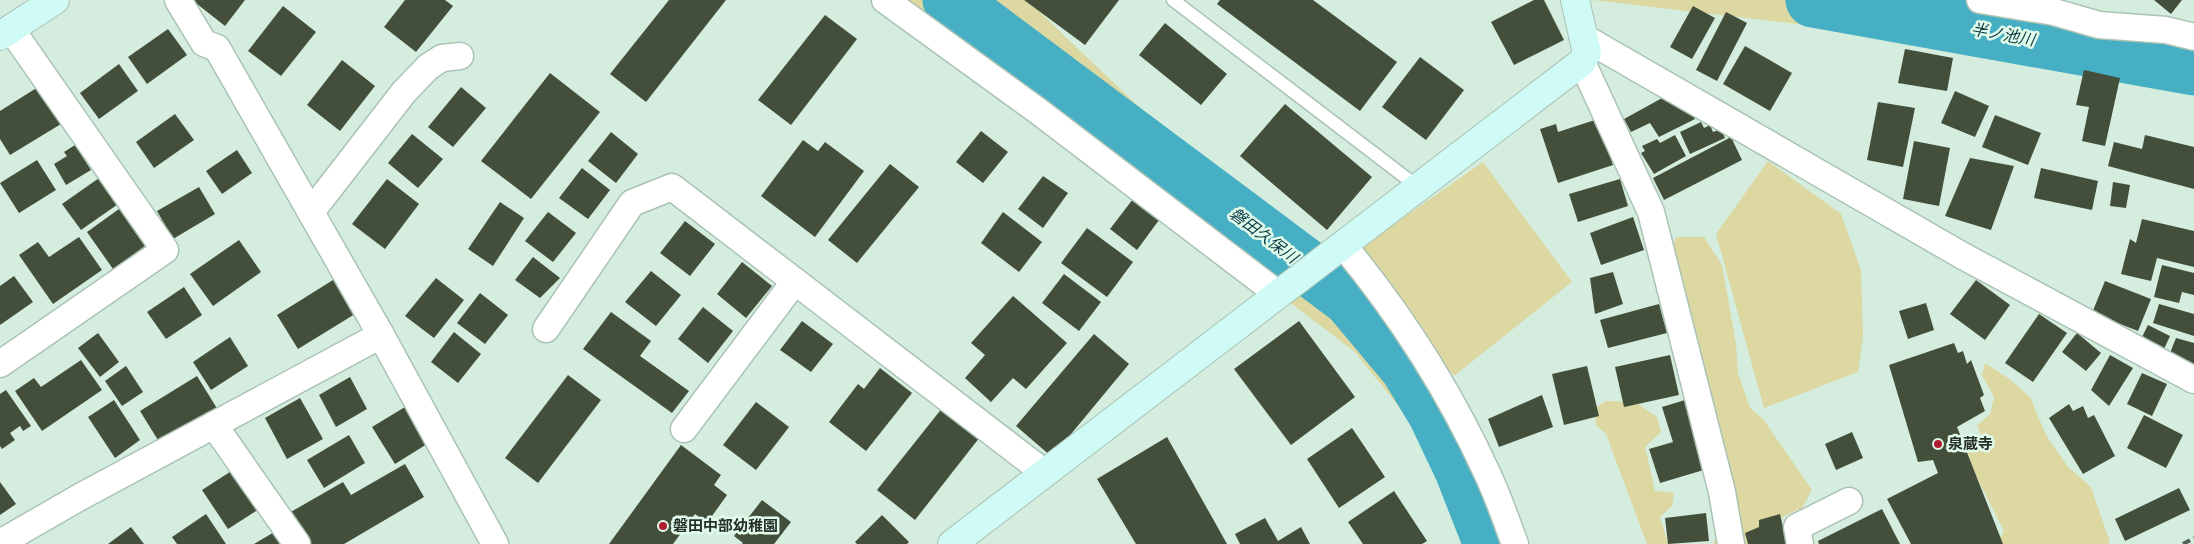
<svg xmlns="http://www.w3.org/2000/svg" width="2194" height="544" font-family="'PT Sans','Noto Sans JP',sans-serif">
<rect width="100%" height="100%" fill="#d4edde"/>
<!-- green -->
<g fill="#ddd8a1">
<polygon points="884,0 1027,0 1139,107 1342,270 1416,342 1515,544 1476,544 1432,448 1355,352 1144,192"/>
<polygon points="1593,0 1966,0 2054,12 2194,52 2194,90 2178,85 1892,35"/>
<polygon points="1768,161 1841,214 1861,270 1863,337 1858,372 1764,408 1716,234"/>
<polygon points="1483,162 1572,282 1454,376 1361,268 1360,248"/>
<polygon points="1676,237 1704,237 1722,265 1736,344 1738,373 1750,408 1763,419 1812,490 1802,508 1775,520 1772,544 1713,544 1727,521 1686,292 1679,276 1672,249"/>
<polygon points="1985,363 2008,378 2030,397 2046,435 2068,467 2091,487 2110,542 2108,544 1997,544 2004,531 1975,474 1967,451 1982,436 1977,426 1990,414 1994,397 1982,375"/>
<polygon points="1606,401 1635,402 1657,417 1661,432 1645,447 1655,491 1674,493 1672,506 1660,517 1668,544 1647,544 1606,434 1596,425 1595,408"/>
</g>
<!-- water -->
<polygon fill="#47afc4" points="941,0 967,0 1083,99"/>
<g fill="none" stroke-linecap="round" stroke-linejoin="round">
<!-- river -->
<g stroke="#47afc4" stroke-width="55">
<polyline points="950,0 1350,299 1407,367 1435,413 1462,470 1491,544"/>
<polyline points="1813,0 2194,68"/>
</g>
</g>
<!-- building -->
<g fill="#444f3b">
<polygon points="192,0 245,0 225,26"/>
<polygon points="405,0 445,0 453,6 416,52 384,27"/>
<polygon points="669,0 726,0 646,102 610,74"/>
<polygon points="1024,0 1119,0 1085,45"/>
<polygon points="1220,0 1313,0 1397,62 1360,111 1217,4"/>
<polygon points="1534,0 1544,0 1564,40 1514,65 1491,22"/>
<polygon points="2154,0 2182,0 2171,14"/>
<polygon points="283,6 316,32 281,76 248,51"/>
<polygon points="1693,6 1715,18 1692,59 1670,47"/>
<polygon points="1726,12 1747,23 1717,81 1696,70"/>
<polygon points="825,15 857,39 791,125 758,100"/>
<polygon points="1165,23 1227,74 1201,105 1139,55"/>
<polygon points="168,29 187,55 147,84 128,57"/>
<polygon points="1745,46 1792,73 1770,111 1723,84"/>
<polygon points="1905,49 1953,58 1947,91 1898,83"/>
<polygon points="1420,57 1464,90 1426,140 1382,107"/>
<polygon points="342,60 375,86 340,131 307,105"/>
<polygon points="119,64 138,91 99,119 80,93"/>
<polygon points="2084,70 2120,78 2105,146 2082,141 2089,107 2076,105"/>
<polygon points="550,73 600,112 531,199 481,161"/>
<polygon points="38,87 61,124 10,155 0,139 0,111"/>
<polygon points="461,87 486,108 453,147 428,127"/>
<polygon points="1955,91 1989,106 1975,137 1941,123"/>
<polygon points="1664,97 1691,111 1695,119 1659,137 1650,123 1631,132 1624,119"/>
<polygon points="1878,102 1915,108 1903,167 1867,160"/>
<polygon points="1285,104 1372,177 1327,230 1240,156"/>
<polygon points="175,114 194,140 154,168 136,142"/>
<polygon points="1995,115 2041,133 2028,165 1982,147"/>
<polygon points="1598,119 1613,165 1558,183 1540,129 1556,124 1558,132"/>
<polygon points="1701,122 1704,128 1710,125 1713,132 1721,129 1725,138 1690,154 1680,132"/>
<polygon points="981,131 1008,152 983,183 956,162"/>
<polygon points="611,132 638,154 616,183 588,161"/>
<polygon points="412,134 443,159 418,188 388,163"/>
<polygon points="1675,135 1686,156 1654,174 1641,153 1645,151 1642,146 1657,139 1660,143"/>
<polygon points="2145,135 2194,147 2194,189 2108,166 2114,142 2142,149"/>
<polygon points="1731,137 1742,160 1664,200 1653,178"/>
<polygon points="803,140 818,151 825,142 864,171 815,237 761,196"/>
<polygon points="1914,141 1950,148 1939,206 1903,199"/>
<polygon points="75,145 91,170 66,185 54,164 67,156 64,152"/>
<polygon points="237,150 252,173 222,194 206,171"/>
<polygon points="1970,158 2014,166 1991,230 1945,216"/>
<polygon points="37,160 56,190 19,213 0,183"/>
<polygon points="890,164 919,187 857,263 828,240"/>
<polygon points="582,168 610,190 588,219 559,198"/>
<polygon points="2041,168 2098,181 2092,210 2034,198"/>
<polygon points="102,176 121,202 81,230 62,204"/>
<polygon points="1043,176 1068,193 1043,228 1018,209"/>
<polygon points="387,179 419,204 385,249 352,224"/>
<polygon points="1620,179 1628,206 1578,222 1569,194"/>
<polygon points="2113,182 2130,185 2126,208 2110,206"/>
<polygon points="199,187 215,214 173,239 157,211"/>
<polygon points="1133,199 1159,220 1137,250 1110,229"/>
<polygon points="500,202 524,218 493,266 468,249"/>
<polygon points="119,209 145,246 113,269 87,232"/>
<polygon points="548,212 576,233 553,262 525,241"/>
<polygon points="1003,212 1042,242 1019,272 981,243"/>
<polygon points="1633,217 1644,250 1601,265 1590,233"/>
<polygon points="2142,219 2194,231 2194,267 2157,258 2151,281 2121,274 2130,239 2136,243"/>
<polygon points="685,221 715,244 690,276 660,253"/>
<polygon points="1087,228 1133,262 1107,297 1061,263"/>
<polygon points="79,237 102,270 53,304 19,255 38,242 49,257"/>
<polygon points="239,240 261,272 213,306 190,274"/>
<polygon points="533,257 560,278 540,298 515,280"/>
<polygon points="742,262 772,286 746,318 717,294"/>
<polygon points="2162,265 2194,273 2194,295 2182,292 2179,303 2154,297"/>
<polygon points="651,271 681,295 656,326 625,302"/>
<polygon points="1613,272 1623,304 1595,314 1590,278"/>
<polygon points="1064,274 1101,302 1079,331 1042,303"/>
<polygon points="14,276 33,302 0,325 0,286"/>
<polygon points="436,278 464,300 434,338 405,316"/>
<polygon points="333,280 355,314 298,349 277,315"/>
<polygon points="1976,280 2010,305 1985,340 1950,314"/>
<polygon points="2105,281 2151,299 2138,331 2092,313"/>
<polygon points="184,287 202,315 166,339 147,312"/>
<polygon points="480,293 508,315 485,344 457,323"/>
<polygon points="1013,296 1067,343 1026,389 1013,378 991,402 965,378 985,355 971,343"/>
<polygon points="1926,303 1934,330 1908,339 1899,311"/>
<polygon points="1659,304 1667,333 1608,348 1600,320"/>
<polygon points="2159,304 2194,314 2194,336 2153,323"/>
<polygon points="703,307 733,331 708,363 678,339"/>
<polygon points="611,312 651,341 640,356 689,391 672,413 583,349"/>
<polygon points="2039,314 2067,333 2033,382 2005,363"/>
<polygon points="802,321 833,344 811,372 780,350"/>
<polygon points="1299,321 1355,397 1291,445 1234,369"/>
<polygon points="2148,325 2170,336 2164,349 2141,339"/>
<polygon points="454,332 481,354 458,383 431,362"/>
<polygon points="98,333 119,362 100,377 78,348"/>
<polygon points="2077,333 2101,353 2086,371 2062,352"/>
<polygon points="1094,334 1129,364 1052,457 1016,426"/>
<polygon points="230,337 248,366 211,390 193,362"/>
<polygon points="2176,338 2194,343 2194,364 2170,353"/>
<polygon points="1954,343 1958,353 1963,351 1967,364 1971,360 1984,395 1980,398 1985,411 1957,427 2003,544 1911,544 1887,499 1938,473 1933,460 1918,462 1889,365"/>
<polygon points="1670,355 1679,395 1624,407 1615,367"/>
<polygon points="2110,355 2133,368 2109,406 2091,390"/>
<polygon points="81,360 102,390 42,431 15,391 34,378 41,387"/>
<polygon points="126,366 143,392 122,406 105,381"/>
<polygon points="1587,366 1599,416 1564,425 1552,374"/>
<polygon points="880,368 912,393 866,451 829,422 858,384 864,389"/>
<polygon points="2142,373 2167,384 2152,416 2127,404"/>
<polygon points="568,375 601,400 538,483 505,458"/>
<polygon points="197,376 218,410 161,445 140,411"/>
<polygon points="350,377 367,409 336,427 319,395"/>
<polygon points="6,390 31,426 23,431 20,426 10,433 15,440 2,449 0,446 0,394"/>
<polygon points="1542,395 1553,427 1499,447 1488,419"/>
<polygon points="300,398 323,439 287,459 265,418"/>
<polygon points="114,400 140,440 115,458 88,417"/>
<polygon points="1685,400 1707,469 1660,483 1649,449 1673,442 1662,407"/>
<polygon points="756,402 789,427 756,470 723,445"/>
<polygon points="2069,404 2073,411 2083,406 2088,418 2094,415 2115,456 2083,474 2049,418"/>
<polygon points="405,407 427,444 395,464 372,427"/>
<polygon points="943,407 980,437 915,520 877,490"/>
<polygon points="2144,415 2183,435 2166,468 2127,448"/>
<polygon points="1352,428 1385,477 1339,508 1307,459"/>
<polygon points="1852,432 1863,458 1836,470 1825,444"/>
<polygon points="349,435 365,463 324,488 307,460"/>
<polygon points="1167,437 1227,544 1136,544 1097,479"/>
<polygon points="681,445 721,475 714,485 727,495 707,523 695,514 673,544 609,544"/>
<polygon points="405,464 424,497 344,544 307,544 289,513 343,482 351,495"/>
<polygon points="236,468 262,507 228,529 202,490"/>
<polygon points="0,482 16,504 0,515"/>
<polygon points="2179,488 2190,510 2125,541 2115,519"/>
<polygon points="1394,491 1427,541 1422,544 1363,544 1348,522"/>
<polygon points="762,500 791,522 774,544 742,544 743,543 734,536"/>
<polygon points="1882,509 1900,544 1819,544 1818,541"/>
<polygon points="1706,513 1709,541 1668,544 1665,518"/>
<polygon points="206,514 226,544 177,544 172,537"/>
<polygon points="1780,514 1787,544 1748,544 1745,533 1759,527 1759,520"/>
<polygon points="882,515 909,542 907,544 857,544 855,542"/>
<polygon points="1265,518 1278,541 1301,527 1310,544 1240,544 1235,534"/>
<polygon points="131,527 144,544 108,544"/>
<polygon points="276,531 284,544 254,544"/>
</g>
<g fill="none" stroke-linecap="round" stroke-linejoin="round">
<!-- lane casing -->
<g stroke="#aac3b4" stroke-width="15">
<polyline id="lane" points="1173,0 1418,187"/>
</g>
<!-- street casing -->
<g stroke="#aac3b4" stroke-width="29">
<g id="street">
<polyline points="178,0 204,43 217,48 381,335 495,544"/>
<polyline points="885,0 1038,111 1278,294"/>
<polyline points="1980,0 2054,12 2099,25 2166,30 2194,37"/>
<polyline points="1583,37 1963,256 2194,380"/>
<polyline points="1582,62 1651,212 1722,492 1731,544"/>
<polyline points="311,212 404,92 428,67 442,58 460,56"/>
<path d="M1343,245C1401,315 1449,390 1487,473C1498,496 1506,520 1515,544"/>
<polyline points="546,329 632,203 672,187 1045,473"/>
<polyline points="0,364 165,250 11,29"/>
<polyline points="214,425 297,544"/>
<polyline points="684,429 795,281"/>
<polyline points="0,543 80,497 381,335"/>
<polyline points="1800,544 1797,527 1849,501"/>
</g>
</g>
<!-- secondary casing -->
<g stroke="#aac3b4" stroke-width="30">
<g id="secondary">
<polyline points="0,36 55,0"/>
<polyline points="952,544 1582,62 1587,53 1575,0"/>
</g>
</g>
<!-- lane -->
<use href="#lane" stroke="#fff" stroke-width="12"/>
<!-- street -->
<use href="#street" stroke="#fff" stroke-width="26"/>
<!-- secondary -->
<use href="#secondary" stroke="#cffaf5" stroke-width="28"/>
<!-- rail -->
<polyline stroke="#546159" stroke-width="4" stroke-dasharray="8 4" stroke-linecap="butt" points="2183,544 2194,538"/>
</g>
<!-- markers -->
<g fill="#b01d30" stroke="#e1fbeb" stroke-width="2">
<circle cx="1938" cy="444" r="5"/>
<circle cx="663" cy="526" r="5"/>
</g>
<g text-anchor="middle" stroke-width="5" stroke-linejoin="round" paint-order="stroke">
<!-- poi labels -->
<g font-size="15" font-weight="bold" fill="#262f29" stroke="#e1fbeb" text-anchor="start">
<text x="1948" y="449">泉蔵寺</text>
<text x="673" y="531">磐田中部幼稚園</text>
</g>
<!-- water labels -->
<g font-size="16" font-style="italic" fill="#093a44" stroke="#e1fbeb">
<text transform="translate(2003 34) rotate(10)" y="6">半ノ池川</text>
<text transform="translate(1264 235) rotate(37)" y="6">磐田久保川</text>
</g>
</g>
</svg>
